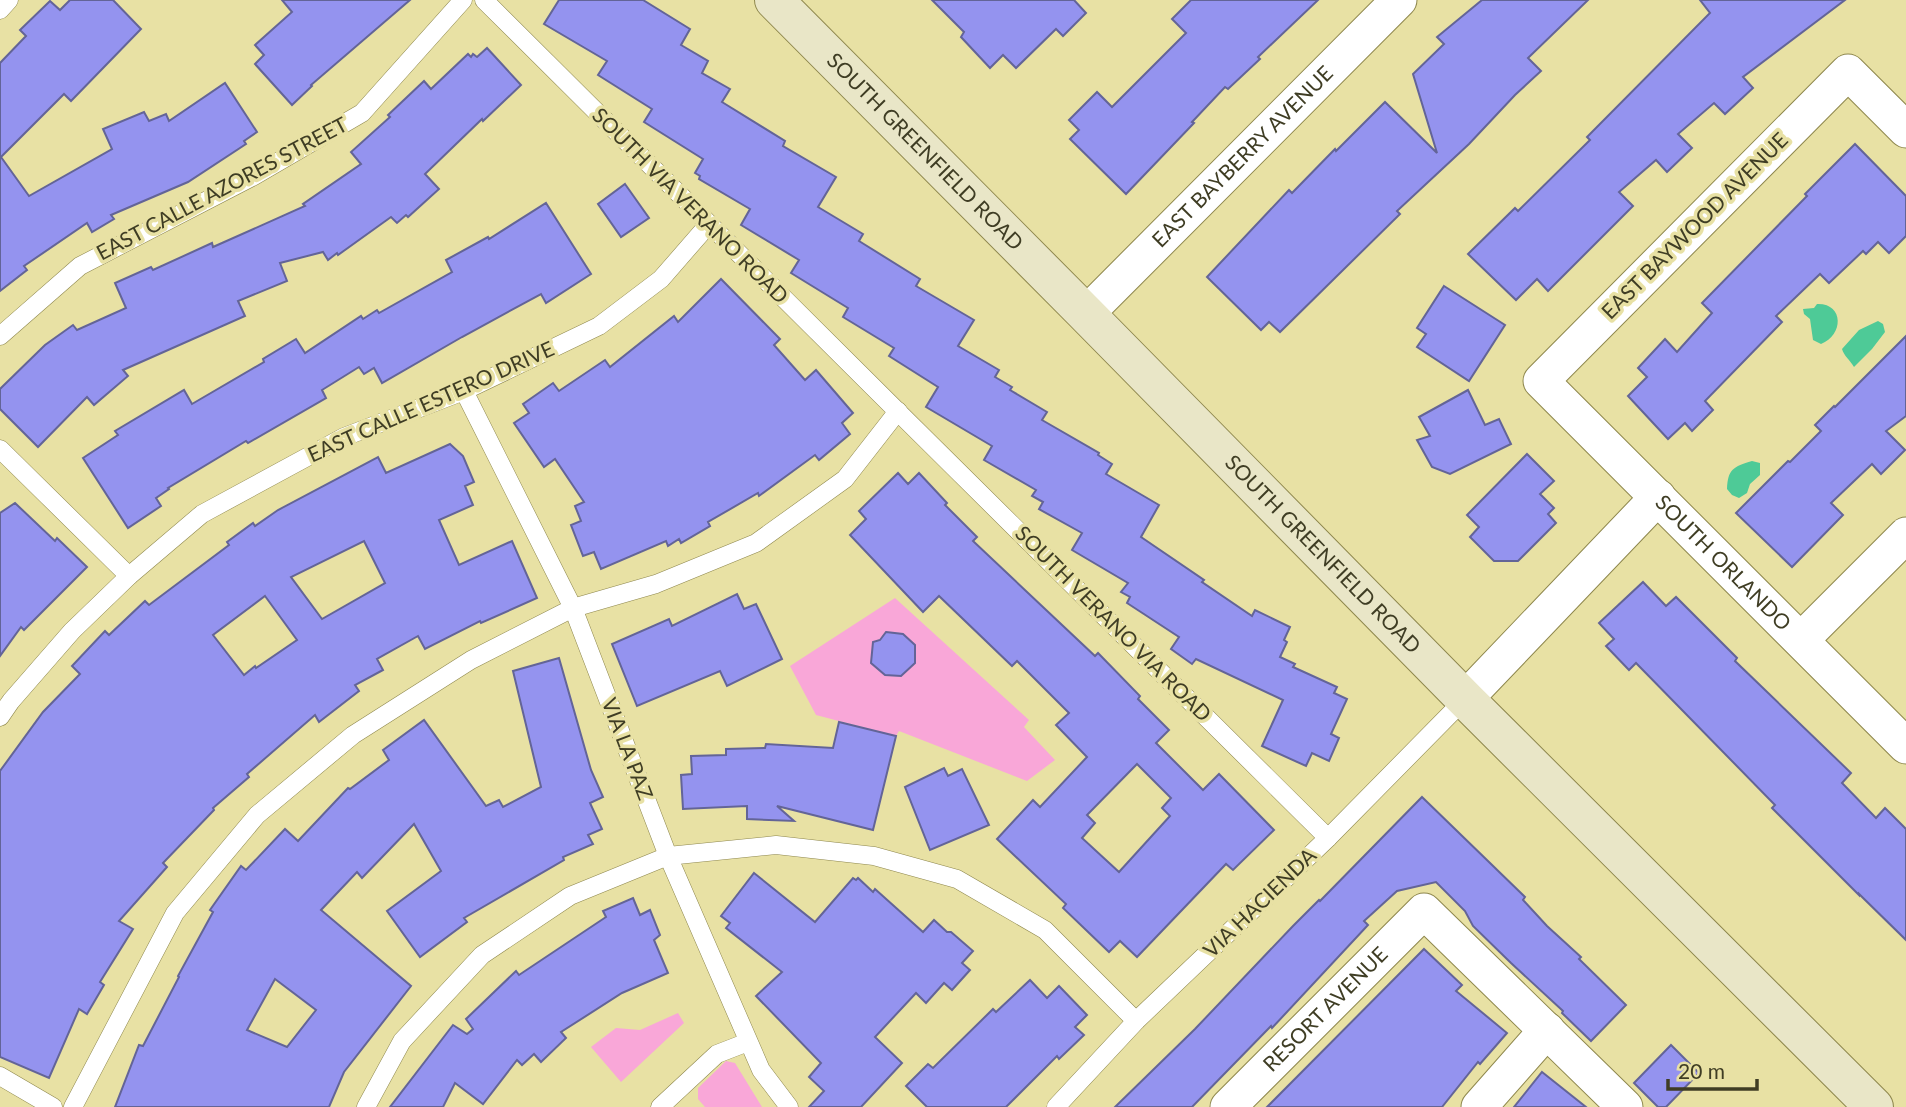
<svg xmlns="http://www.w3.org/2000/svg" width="1906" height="1107" font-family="Lato,sans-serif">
<rect width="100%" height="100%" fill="#e8e1a4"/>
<!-- green -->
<g fill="#f9a7d8" fill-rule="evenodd">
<path d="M895,598L1029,720L1024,727L1055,760L1027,781L899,731L896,736L816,715L790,666ZM886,632L903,634L915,645V663L901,676L885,675L871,663L878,641Z"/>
<polygon points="678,1013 684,1023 621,1082 591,1047 616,1028 640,1030"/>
<polygon points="726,1061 735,1063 762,1107 705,1107 698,1099 698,1088"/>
</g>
<!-- water -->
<g fill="#4eca97">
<path d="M1817,304C1844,303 1844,335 1821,344L1813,340L1810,319L1804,314L1803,309L1814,308Z"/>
<path d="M1878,321L1883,324L1885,332L1872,349L1854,367C1850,360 1844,356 1842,349L1859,330Z"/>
<path d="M1752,461L1760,463V475L1750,484L1747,493L1739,498L1732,495L1727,489C1728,469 1733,467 1752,461Z"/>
</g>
<!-- building -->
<g fill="#9493ef" stroke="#636497" stroke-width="2" fill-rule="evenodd">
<polygon points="70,0 113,0 141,29 71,101 64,94 1,157 29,196 112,149 103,129 144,112 149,121 166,114 169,121 225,83 257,132 244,141 246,144 188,182 111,215 114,219 92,232 87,223 24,266 27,270 0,291 0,63 26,36 20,30 50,1 60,10"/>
<polygon points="282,0 410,0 311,85 312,86 292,105 255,64 264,55 255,45 292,12"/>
<polygon points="559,0 643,0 690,29 681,45 708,61 702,73 730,89 722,102 785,141 783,146 836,177 818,207 863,234 859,241 920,279 916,286 974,320 958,346 999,370 995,377 1012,387 1010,390 1047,412 1042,420 1099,453 1098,455 1112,464 1106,474 1159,505 1141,537 1204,580 1202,582 1252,616 1255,610 1290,627 1284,640 1287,642 1280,657 1295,664 1293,667 1337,687 1334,693 1347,699 1331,734 1339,738 1329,761 1312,753 1306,766 1262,746 1283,700 1196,659 1192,664 1171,649 1179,637 1127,603 1130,597 1121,592 1128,583 1072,550 1082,533 1039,509 1043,502 1032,496 1036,490 984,460 992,446 926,407 938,387 889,356 894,348 843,317 848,308 791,273 799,260 741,225 750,209 699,179 700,176 695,173 703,159 644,122 652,109 598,75 607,61 544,24"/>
<polygon points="932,0 1074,0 1086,13 1063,36 1056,29 1016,68 1003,55 990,68 961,37 964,32"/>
<polygon points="1191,0 1318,0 1258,57 1260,59 1228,89 1225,87 1192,122 1194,123 1126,194 1070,139 1079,130 1069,120 1097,92 1112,107 1186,33 1172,19"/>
<polygon points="1482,0 1588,0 1528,58 1541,71 1515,95 1469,144 1397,211 1400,214 1280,332 1269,322 1261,330 1207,277 1289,190 1292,193 1335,149 1336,151 1385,102 1437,153 1413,74 1444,44 1437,37"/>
<polygon points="1700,0 1845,0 1743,77 1753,88 1725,114 1714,103 1678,134 1692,148 1667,172 1656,160 1619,192 1633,206 1548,291 1537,279 1516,300 1468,254 1515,208 1518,211 1590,140 1587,137 1710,13"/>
<polygon points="487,48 521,85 483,121 482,119 425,174 439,189 408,217 406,215 397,223 391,217 338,255 337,253 328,260 323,252 280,263 287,281 238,301 245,316 123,370 128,376 94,405 87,397 38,447 0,409 0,389 45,345 73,325 77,330 126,308 115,283 151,267 153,270 212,243 213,247 305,206 303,204 361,164 351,152 390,117 388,115 424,81 431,89 468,54 471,57 473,54 477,57"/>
<polygon points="1855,144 1906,196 1906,236 1889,253 1878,242 1866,254 1863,251 1829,283 1820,274 1776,316 1782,322 1705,401 1713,410 1692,431 1685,423 1668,439 1628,396 1647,377 1638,368 1665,339 1677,352 1712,313 1702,303 1807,196 1805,194"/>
<polygon points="625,184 649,218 621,237 598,204"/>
<polygon points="546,203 591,274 546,303 541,294 462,337 382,383 374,368 364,374 359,367 322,390 326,398 248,443 246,441 168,488 169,489 156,498 161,506 128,528 83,458 118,435 115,431 184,390 192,404 264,362 263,359 296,339 305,353 361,316 363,319 377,310 379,313 452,272 446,260 488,237 489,239"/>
<polygon points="721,279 780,339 774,345 805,380 816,370 853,413 842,423 850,434 819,460 815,455 759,496 758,493 708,522 710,526 681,543 679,539 668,546 666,541 601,569 594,552 583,556 571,525 581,521 575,506 584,502 555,459 544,467 514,423 529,413 523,404 553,383 559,391 605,360 610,367 674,316 678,322"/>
<polygon points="1444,286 1505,325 1469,381 1417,347 1426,334 1417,328"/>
<polygon points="1906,336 1906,416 1886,431 1905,450 1881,474 1872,464 1831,503 1843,515 1792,567 1736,513 1788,461 1790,462 1821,431 1815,425 1834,406 1835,407"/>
<polygon points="1468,390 1485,425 1499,419 1511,444 1450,474 1432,467 1417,440 1430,436 1419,417"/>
<path d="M450,444L463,456L474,482L465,486L473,505L439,520L459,565L512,541L537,598L481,623L480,621L425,649L418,636L377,659L383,670L355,685L359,691L319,722L315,715L247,774L249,777L213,808L214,810L163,863L167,867L119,921L133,929L100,982L104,985L87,1014L79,1009L49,1078L0,1057V771L43,712L80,674L72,666L105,631L109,635L145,601L149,605L229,545L227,542L253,523L255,526L278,510L378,457L386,473ZM364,541L385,583L322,619L291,577ZM265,596L297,640L256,668L255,666L244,675L213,635Z"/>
<polygon points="1527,454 1554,481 1540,494 1554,508 1548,514 1556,523 1518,561 1494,561 1470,537 1479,527 1467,515"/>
<path d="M898,473L908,484L919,473L947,503L945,505L977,537L973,541L1095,656L1098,653L1140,696L1138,699L1169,730L1156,743L1203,790L1219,774L1274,830L1233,870L1226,864L1137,957L1120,941L1109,952L1063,908L1066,904L997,839L1033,800L1040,807L1087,757L1056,725L1069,713L1017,661L1012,666L939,596L923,612L850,535L866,519L859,511ZM1137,764L1171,798L1162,808L1170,816L1119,872L1082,838L1095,823L1087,815Z"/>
<polygon points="15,503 55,541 57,538 87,567 24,630 21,627 0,656 0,513"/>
<polygon points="1643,582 1666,606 1676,597 1737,658 1735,661 1851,773 1842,783 1876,818 1885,808 1906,829 1906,940 1859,894 1859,895 1772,808 1775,805 1636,663 1629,670 1606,646 1614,639 1599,623"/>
<polygon points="737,594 744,609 756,604 782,659 727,686 720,671 637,706 612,644 669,619 672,626"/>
<polygon points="886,632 903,634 915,645 915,663 901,676 885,675 871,663 873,642 880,640"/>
<path d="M559,658L591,770L603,797L590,803L602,829L588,835L593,844L563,857L564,860L464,918L467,922L420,957L387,911L441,871L414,824L362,878L357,872L321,910L411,986L344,1072L329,1107H115L139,1045L143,1046L179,977L178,976L213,912L210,910L241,866L246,870L285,829L298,841L348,788L350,789L389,760L383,750L424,720L486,806L499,800L503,807L541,787L513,671ZM275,979L316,1010L287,1047L247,1030Z"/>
<polygon points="839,722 896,736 873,830 777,806 794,821 747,819 747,806 683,809 681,775 692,774 691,756 726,755 726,749 765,748 766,744 833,748"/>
<polygon points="944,768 948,776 962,769 989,825 930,850 905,787"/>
<polygon points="1422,797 1525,897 1523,900 1547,926 1581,957 1579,959 1626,1005 1591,1041 1562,1013 1563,1011 1511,963 1473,926 1465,911 1436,882 1397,891 1364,921 1368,925 1272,1028 1271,1026 1192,1107 1115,1107 1195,1029 1293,926 1319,900 1320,901"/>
<polygon points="754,873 815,922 853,878 856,880 858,878 873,892 875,889 923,932 934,920 947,932 951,932 973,951 962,963 970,970 952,990 944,983 926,1003 916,993 875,1037 902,1063 861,1107 809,1107 824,1091 809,1077 821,1063 756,996 782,972 726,928 730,923 721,916"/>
<polygon points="633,898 640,915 650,910 660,935 654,940 668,973 622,993 561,1032 566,1038 541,1062 534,1054 522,1065 517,1060 483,1104 455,1083 443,1107 390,1107 453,1025 467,1034 473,1029 466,1019 516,971 519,975 606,917 603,911"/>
<polygon points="1424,949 1462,985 1456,991 1507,1033 1480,1064 1478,1062 1442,1107 1267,1107"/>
<polygon points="1030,980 1047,998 1059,986 1087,1015 1075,1027 1084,1035 1059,1059 1057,1056 1006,1107 927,1107 906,1086 928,1064 933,1068 993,1009 996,1012"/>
<polygon points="1671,1045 1699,1073 1666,1107 1658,1107 1634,1083"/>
<polygon points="1542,1072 1586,1107 1514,1107"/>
</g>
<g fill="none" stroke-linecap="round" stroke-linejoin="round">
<!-- service casing -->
<g stroke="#8e874d" stroke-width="19">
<g id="service">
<path d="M484,0C764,281 1047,558 1328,838"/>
<polyline points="0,10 9,0"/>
<polyline points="0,336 80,266 254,176 362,113 463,0"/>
<polyline points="464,391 573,608 668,856 761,1070 789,1107"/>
<polyline points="0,449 129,576"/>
<polyline points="0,717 11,701 72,631 129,576 202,514 344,437 464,391 599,326 661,279 708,225"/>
<polyline points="0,1076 53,1107"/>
<polyline points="73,1107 175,913 257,815 353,735 471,660 573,608 656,584 756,543 845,479 898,411"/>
<polyline points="366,1107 402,1041 482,955 570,896 668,856 776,845 874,856 957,879 1045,930 1136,1021"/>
<polyline points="660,1107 717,1054 748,1042"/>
<polyline points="1056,1107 1136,1021 1328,838 1465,699"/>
</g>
</g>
<!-- minor casing -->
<g stroke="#8e874d" stroke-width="37">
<g id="minor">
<path id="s1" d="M1906,130L1848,72L1541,381L1906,746"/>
<path id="s2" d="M1086,314L1399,0"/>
<polyline points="1801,640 1906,535"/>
<polyline points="1465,699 1658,497"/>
<path id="s3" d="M1228,1107L1424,911L1625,1107"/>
<polyline points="1479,1107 1547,1030"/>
</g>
</g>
<!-- secondary casing -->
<g stroke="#8e874d" stroke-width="40">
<g id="secondary">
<path id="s4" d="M774,0L1086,314L1465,699L1874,1107"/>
</g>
</g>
<!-- service -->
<use href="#service" stroke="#fff" stroke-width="18"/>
<!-- minor -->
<use href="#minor" stroke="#fff" stroke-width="35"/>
<!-- secondary -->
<use href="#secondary" stroke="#e9e6c7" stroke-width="38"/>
</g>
<g text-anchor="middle" stroke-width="7" stroke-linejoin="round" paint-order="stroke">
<!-- street labels -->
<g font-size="21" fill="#3f3d24" stroke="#e8e1a4">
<text dy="7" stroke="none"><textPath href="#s4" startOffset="214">SOUTH GREENFIELD ROAD</textPath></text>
<text dy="7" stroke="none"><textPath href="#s2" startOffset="222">EAST BAYBERRY AVENUE</textPath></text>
<text transform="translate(222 189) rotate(-28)" y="7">EAST CALLE AZORES STREET</text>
<text transform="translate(690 206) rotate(45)" y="7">SOUTH VIA VERANO ROAD</text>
<text transform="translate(1695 226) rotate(-45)" y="7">EAST BAYWOOD AVENUE</text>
<text transform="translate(431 402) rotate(-24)" y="7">EAST CALLE ESTERO DRIVE</text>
<text dy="7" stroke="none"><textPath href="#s4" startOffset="780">SOUTH GREENFIELD ROAD</textPath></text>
<text dy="7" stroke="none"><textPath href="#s1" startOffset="775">SOUTH ORLANDO</textPath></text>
<text transform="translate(1113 624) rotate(45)" y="7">SOUTH VERANO VIA ROAD</text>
<text transform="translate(627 749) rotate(69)" y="7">VIA LA PAZ</text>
<text transform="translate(1260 903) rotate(-44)" y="7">VIA HACIENDA</text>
<text dy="7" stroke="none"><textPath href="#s3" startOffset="138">RESORT AVENUE</textPath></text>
</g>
</g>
<!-- scale -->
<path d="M1668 1079v10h89v-10" fill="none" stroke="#3f3d24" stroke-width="3.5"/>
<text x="1678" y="1079" font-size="21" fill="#3f3d24" stroke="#e8e1a4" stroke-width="5" paint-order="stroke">20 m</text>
</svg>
